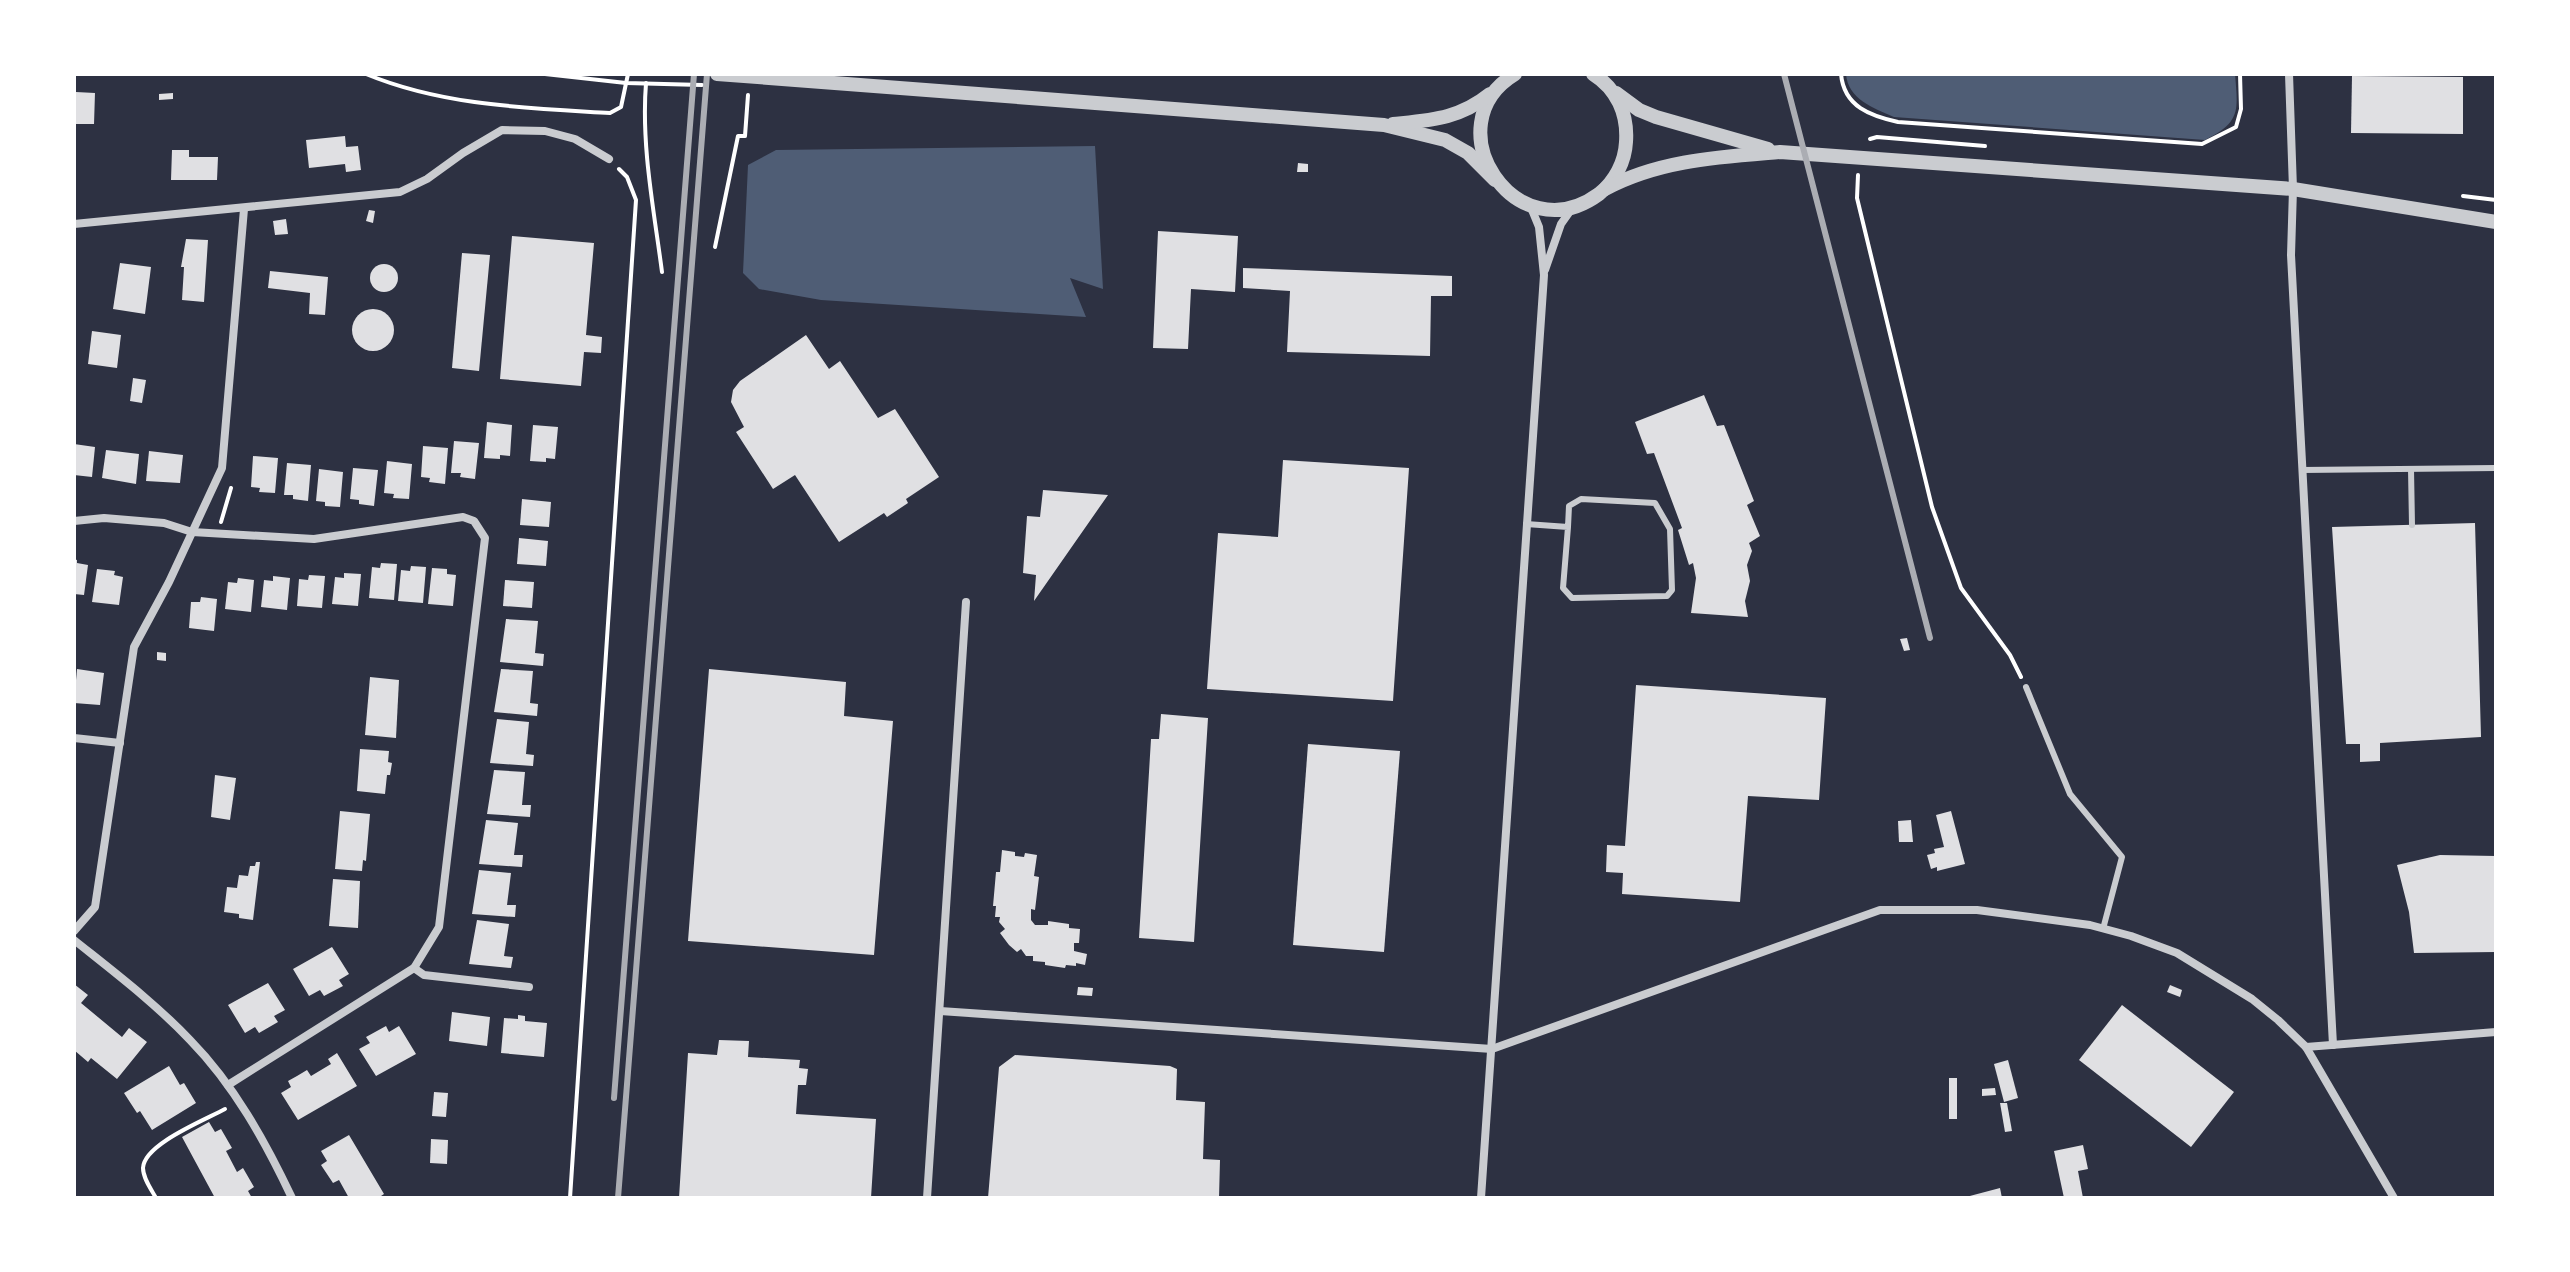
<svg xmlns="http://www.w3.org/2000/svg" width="2570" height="1272" font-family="Quicksand,sans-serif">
<rect width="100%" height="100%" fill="#2d3142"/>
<!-- water -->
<g fill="#4f5d75">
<path d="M1846,74H2235C2238,111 2241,122 2205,140L1894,117C1873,108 1848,99 1846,74Z"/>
<polygon points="1095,146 1103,289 1070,278 1086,317 821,300 759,289 743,273 748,165 776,150"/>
</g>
<!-- building -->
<g fill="#e0e0e3">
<polygon points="2352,76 2463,77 2463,134 2351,133"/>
<polygon points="76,92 95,93 94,124 74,124"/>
<polygon points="173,93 173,99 159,100 159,94"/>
<polygon points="345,136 346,147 358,146 361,170 346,172 345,164 309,168 306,140"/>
<polygon points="172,150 189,150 189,157 218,157 217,180 171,180"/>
<polygon points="1298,163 1308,164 1308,172 1297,172"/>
<polygon points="369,210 375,211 373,223 366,221"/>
<polygon points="286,219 288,234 275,235 273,221"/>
<polygon points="1158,231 1238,236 1235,292 1191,289 1188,349 1153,348"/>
<polygon points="512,236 594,243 586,335 602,337 601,353 584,352 581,386 500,379"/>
<polygon points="186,239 208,240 204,302 182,300 184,267 181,267"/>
<polygon points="462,253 490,255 479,371 452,368"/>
<polygon points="120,263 151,267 145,314 113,309"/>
<circle cx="384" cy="278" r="14"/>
<polygon points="1243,268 1452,276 1452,296 1431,296 1430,356 1287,352 1290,291 1243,288"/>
<polygon points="270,271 328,277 325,315 309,314 310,293 268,288"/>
<circle cx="373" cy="330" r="21"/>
<polygon points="92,331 121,335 117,368 88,364"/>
<polygon points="806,335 829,369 840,361 878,418 895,409 939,477 906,499 908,503 887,517 884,513 839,542 795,475 773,489 736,432 744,427 731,402 733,390 740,381"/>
<polygon points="133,378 146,380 142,403 130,401"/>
<polygon points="1704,395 1717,426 1724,425 1754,501 1747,505 1760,536 1749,543 1752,551 1747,565 1750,581 1745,601 1748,617 1691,613 1696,578 1693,563 1689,565 1678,530 1682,528 1654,453 1647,454 1635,422"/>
<polygon points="487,422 512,425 510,456 500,455 500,459 484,458"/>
<polygon points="533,425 558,427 555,459 546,458 546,462 530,461"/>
<polygon points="454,441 479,443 475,479 460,477 461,473 451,473"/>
<polygon points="74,444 95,447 92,477 74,475"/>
<polygon points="423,446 448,448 445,484 429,482 430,478 421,477"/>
<polygon points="106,450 139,454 136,484 102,478"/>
<polygon points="149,451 183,455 180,483 146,481"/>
<polygon points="253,456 278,458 275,493 259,492 260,488 251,487"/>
<polygon points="1283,460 1409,468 1393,701 1207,689 1218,533 1278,537"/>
<polygon points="387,461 412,464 409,499 393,498 394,494 384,493"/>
<polygon points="287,463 311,465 308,501 293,499 293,495 284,495"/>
<polygon points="353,468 378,470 374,506 359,504 359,500 350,499"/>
<polygon points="319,469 343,472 340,507 325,506 325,502 316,501"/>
<polygon points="1043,490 1108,495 1034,601 1036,575 1023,573 1027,516 1040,517"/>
<polygon points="522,499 551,502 549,527 520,525"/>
<polygon points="2475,523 2481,737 2380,743 2380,761 2360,762 2360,744 2346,744 2332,527"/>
<polygon points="519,538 548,541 546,566 517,564"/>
<polygon points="74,559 77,560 77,563 88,565 84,595 74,594"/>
<polygon points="381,563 397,564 394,600 369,598 372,567 380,568"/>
<polygon points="411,566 426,567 423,603 398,601 401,570 410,571"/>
<polygon points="432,568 447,569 447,574 456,575 453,606 428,604"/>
<polygon points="97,569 115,571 114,575 123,577 119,605 92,602"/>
<polygon points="344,573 361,574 358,606 332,604 335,577 344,578"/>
<polygon points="309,575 325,576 322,608 297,606 299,579 308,580"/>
<polygon points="273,576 290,578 287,610 261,607 264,580 273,581"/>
<polygon points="238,578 254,580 251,612 225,609 228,582 237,583"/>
<polygon points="505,580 534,582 532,608 503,606"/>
<polygon points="201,597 217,599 214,631 189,628 191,602 200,602"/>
<polygon points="506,619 538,621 535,653 544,654 543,666 500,662"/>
<polygon points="1907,638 1910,650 1904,651 1900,639"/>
<polygon points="157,652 166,653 166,661 157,660"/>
<polygon points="77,669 104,673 100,705 74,703"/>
<polygon points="501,669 533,671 530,703 538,704 537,716 494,712"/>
<polygon points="709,669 846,682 844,716 893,721 874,955 688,941"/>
<polygon points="370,677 399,680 396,738 365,735"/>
<polygon points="1636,685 1826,698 1819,800 1748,796 1740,902 1622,894 1623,873 1606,872 1607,845 1625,846"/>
<polygon points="1161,714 1208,718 1194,942 1139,938 1151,739 1159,739"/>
<polygon points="497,719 529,722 526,754 534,755 533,766 490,763"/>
<polygon points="1308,744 1400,751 1384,952 1293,945"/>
<polygon points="360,749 389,751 388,762 392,763 390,775 387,775 385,794 357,791"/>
<polygon points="494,770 525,772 522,805 531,805 530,817 487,814"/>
<polygon points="215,775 236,778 230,820 211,817"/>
<polygon points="340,811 370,814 366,861 363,860 362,871 335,869"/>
<polygon points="1951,811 1965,864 1937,871 1937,867 1931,869 1927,855 1935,853 1934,849 1944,847 1936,815"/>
<polygon points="486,820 518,823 514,855 523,855 522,867 479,864"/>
<polygon points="1911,820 1913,842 1899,842 1898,821"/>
<polygon points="1002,850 1015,852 1015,856 1024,857 1025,853 1037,855 1034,876 1039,877 1035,910 1031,909 1031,920 1035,925 1048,925 1048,921 1069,924 1069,928 1080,929 1079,943 1074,943 1074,951 1087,954 1085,965 1076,963 1076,966 1066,965 1065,968 1045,965 1045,962 1033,961 1033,956 1026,956 1021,949 1017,952 1009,945 1000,933 1005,929 999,922 1000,917 995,917 996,906 993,906 996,872 1000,872"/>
<polygon points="2440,855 2496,856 2496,952 2414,953 2409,912 2397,865"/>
<polygon points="256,862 260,862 253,920 239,918 239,914 224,912 227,887 237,888 239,875 248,876 250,866 255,866"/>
<polygon points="479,870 511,873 507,905 516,905 515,917 472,914"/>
<polygon points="333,879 360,881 358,928 329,926"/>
<polygon points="477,920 509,924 504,956 513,957 511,968 469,964"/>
<polygon points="332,947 349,974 339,980 343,986 324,996 320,990 309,996 293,969"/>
<polygon points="268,983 285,1010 274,1016 278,1022 259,1033 255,1027 245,1033 228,1005"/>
<polygon points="74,984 88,995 81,1003 122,1037 129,1028 147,1042 117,1079 91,1058 88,1062 74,1050"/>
<polygon points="2170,985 2182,990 2180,997 2167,992"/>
<polygon points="1078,987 1093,988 1092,996 1077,995"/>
<polygon points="2122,1005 2234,1092 2191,1147 2079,1060"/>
<polygon points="452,1012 490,1017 487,1046 449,1041"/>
<polygon points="518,1015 525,1016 525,1021 547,1023 544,1057 501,1053 504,1018 518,1019"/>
<polygon points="386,1026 389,1032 399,1026 416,1054 376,1076 359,1049 370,1043 366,1037"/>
<polygon points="719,1040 749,1041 748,1057 800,1060 799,1068 808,1069 806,1085 798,1085 796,1114 876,1119 871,1198 679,1198 688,1053 717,1055"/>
<polygon points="337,1053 357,1086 298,1120 281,1093 291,1087 288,1081 297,1076 307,1070 311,1076 331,1064 328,1059"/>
<polygon points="1015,1055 1170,1066 1177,1069 1176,1100 1205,1102 1203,1159 1220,1160 1219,1198 988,1198 999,1067"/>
<polygon points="2008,1060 2018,1098 2004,1102 1994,1064"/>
<polygon points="169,1066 180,1085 184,1083 196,1103 152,1130 140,1111 137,1113 124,1093"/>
<rect x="1949" y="1078" width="8" height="41"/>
<polygon points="1995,1088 1996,1095 1982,1096 1982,1089"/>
<polygon points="434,1092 448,1093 446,1117 432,1116"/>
<polygon points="2000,1103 2007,1103 2012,1131 2005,1132"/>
<polygon points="209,1122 215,1132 221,1129 232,1148 226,1151 237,1172 243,1168 254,1187 248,1191 252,1198 215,1198 182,1137"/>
<polygon points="349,1135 384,1194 378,1198 349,1198 339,1180 333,1183 321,1165 327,1161 321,1151"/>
<polygon points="431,1139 448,1140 447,1164 430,1163"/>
<polygon points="2083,1145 2088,1169 2078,1171 2083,1198 2064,1198 2054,1151"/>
<polygon points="2000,1188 2002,1198 1966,1198 1966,1197"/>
</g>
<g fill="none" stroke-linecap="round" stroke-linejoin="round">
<!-- path -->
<g stroke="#fff" stroke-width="4">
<path d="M366,74C443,106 528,108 610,113L621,107L628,74"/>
<polyline points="545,74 626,83 702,85"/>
<path d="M1841,74C1844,107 1871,116 1898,122L2202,144L2236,127L2241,109L2240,74"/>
<path d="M646,83C641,146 654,210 662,272"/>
<polyline points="1870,139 1877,137 1985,146"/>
<polyline points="1858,175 1857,198 1932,507 1961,588 2010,655 2021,677"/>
<polyline points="2463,196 2496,200"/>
<polyline points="715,247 738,136 745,136 748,95"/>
<polyline points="221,522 231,488"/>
<path d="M156,1198C151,1189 143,1178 143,1168C144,1144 205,1120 225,1109"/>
<polyline points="570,1198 636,200 627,177 619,169"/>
</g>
<!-- service -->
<g stroke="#caccd0" stroke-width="6">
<polyline points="2411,469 2412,525"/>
<polyline points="2302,470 2496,468"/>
<polyline points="1526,524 1568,527 1563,588 1572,598 1667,596 1672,590 1670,529 1655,503 1581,499 1569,506 1568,527"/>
<polyline points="2026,687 2070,794 2122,857 2103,929"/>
</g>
<!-- minor -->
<g stroke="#caccd0" stroke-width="8">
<polyline points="2289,74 2293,189 2291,255 2333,1045"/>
<polyline points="74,224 400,192 427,179 463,153 502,130 545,131 575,139 609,159"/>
<polyline points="1545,270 1561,224 1573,207"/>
<polyline points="74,521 104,518 164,523 192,532 314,539 463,517 474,521 485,538 439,927 414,968 228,1085"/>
<polyline points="74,738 120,743"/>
<polyline points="74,931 95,907 134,647 169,582 222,468 244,209"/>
<path d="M74,940C114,972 155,1003 190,1040C234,1085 265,1141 292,1198"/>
<polyline points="414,968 424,975 529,987"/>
<polyline points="940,1011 1492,1049 1880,910 1977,910 2000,913 2090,925 2131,936 2177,953 2252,999 2278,1020 2306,1047 2394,1198"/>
<polyline points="2306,1047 2496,1032"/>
<polyline points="927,1198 966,602"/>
<polyline points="1481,1198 1544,275 1539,227 1530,205"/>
</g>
<!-- tertiary -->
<g stroke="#caccd0" stroke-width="14">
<polyline points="717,74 1384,125 1445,140 1468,153 1495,180"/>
<path d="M1515,74C1431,125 1516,255 1599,194C1615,181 1625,162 1626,142C1628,114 1617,89 1593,74"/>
<polyline points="1616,93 1639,110 1656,117 1768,149"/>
<path d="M1393,124C1431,120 1459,119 1490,94"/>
<path d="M1605,189C1659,160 1719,157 1780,152L2293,189L2496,222"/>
</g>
<!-- rail -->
<g stroke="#abadb3" stroke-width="6">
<polyline points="1784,74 1930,638"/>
<polyline points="614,1098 694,74"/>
<polyline points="618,1198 707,74"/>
</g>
</g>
<!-- border -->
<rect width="2570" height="1272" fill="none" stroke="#ffffff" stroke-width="152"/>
</svg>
